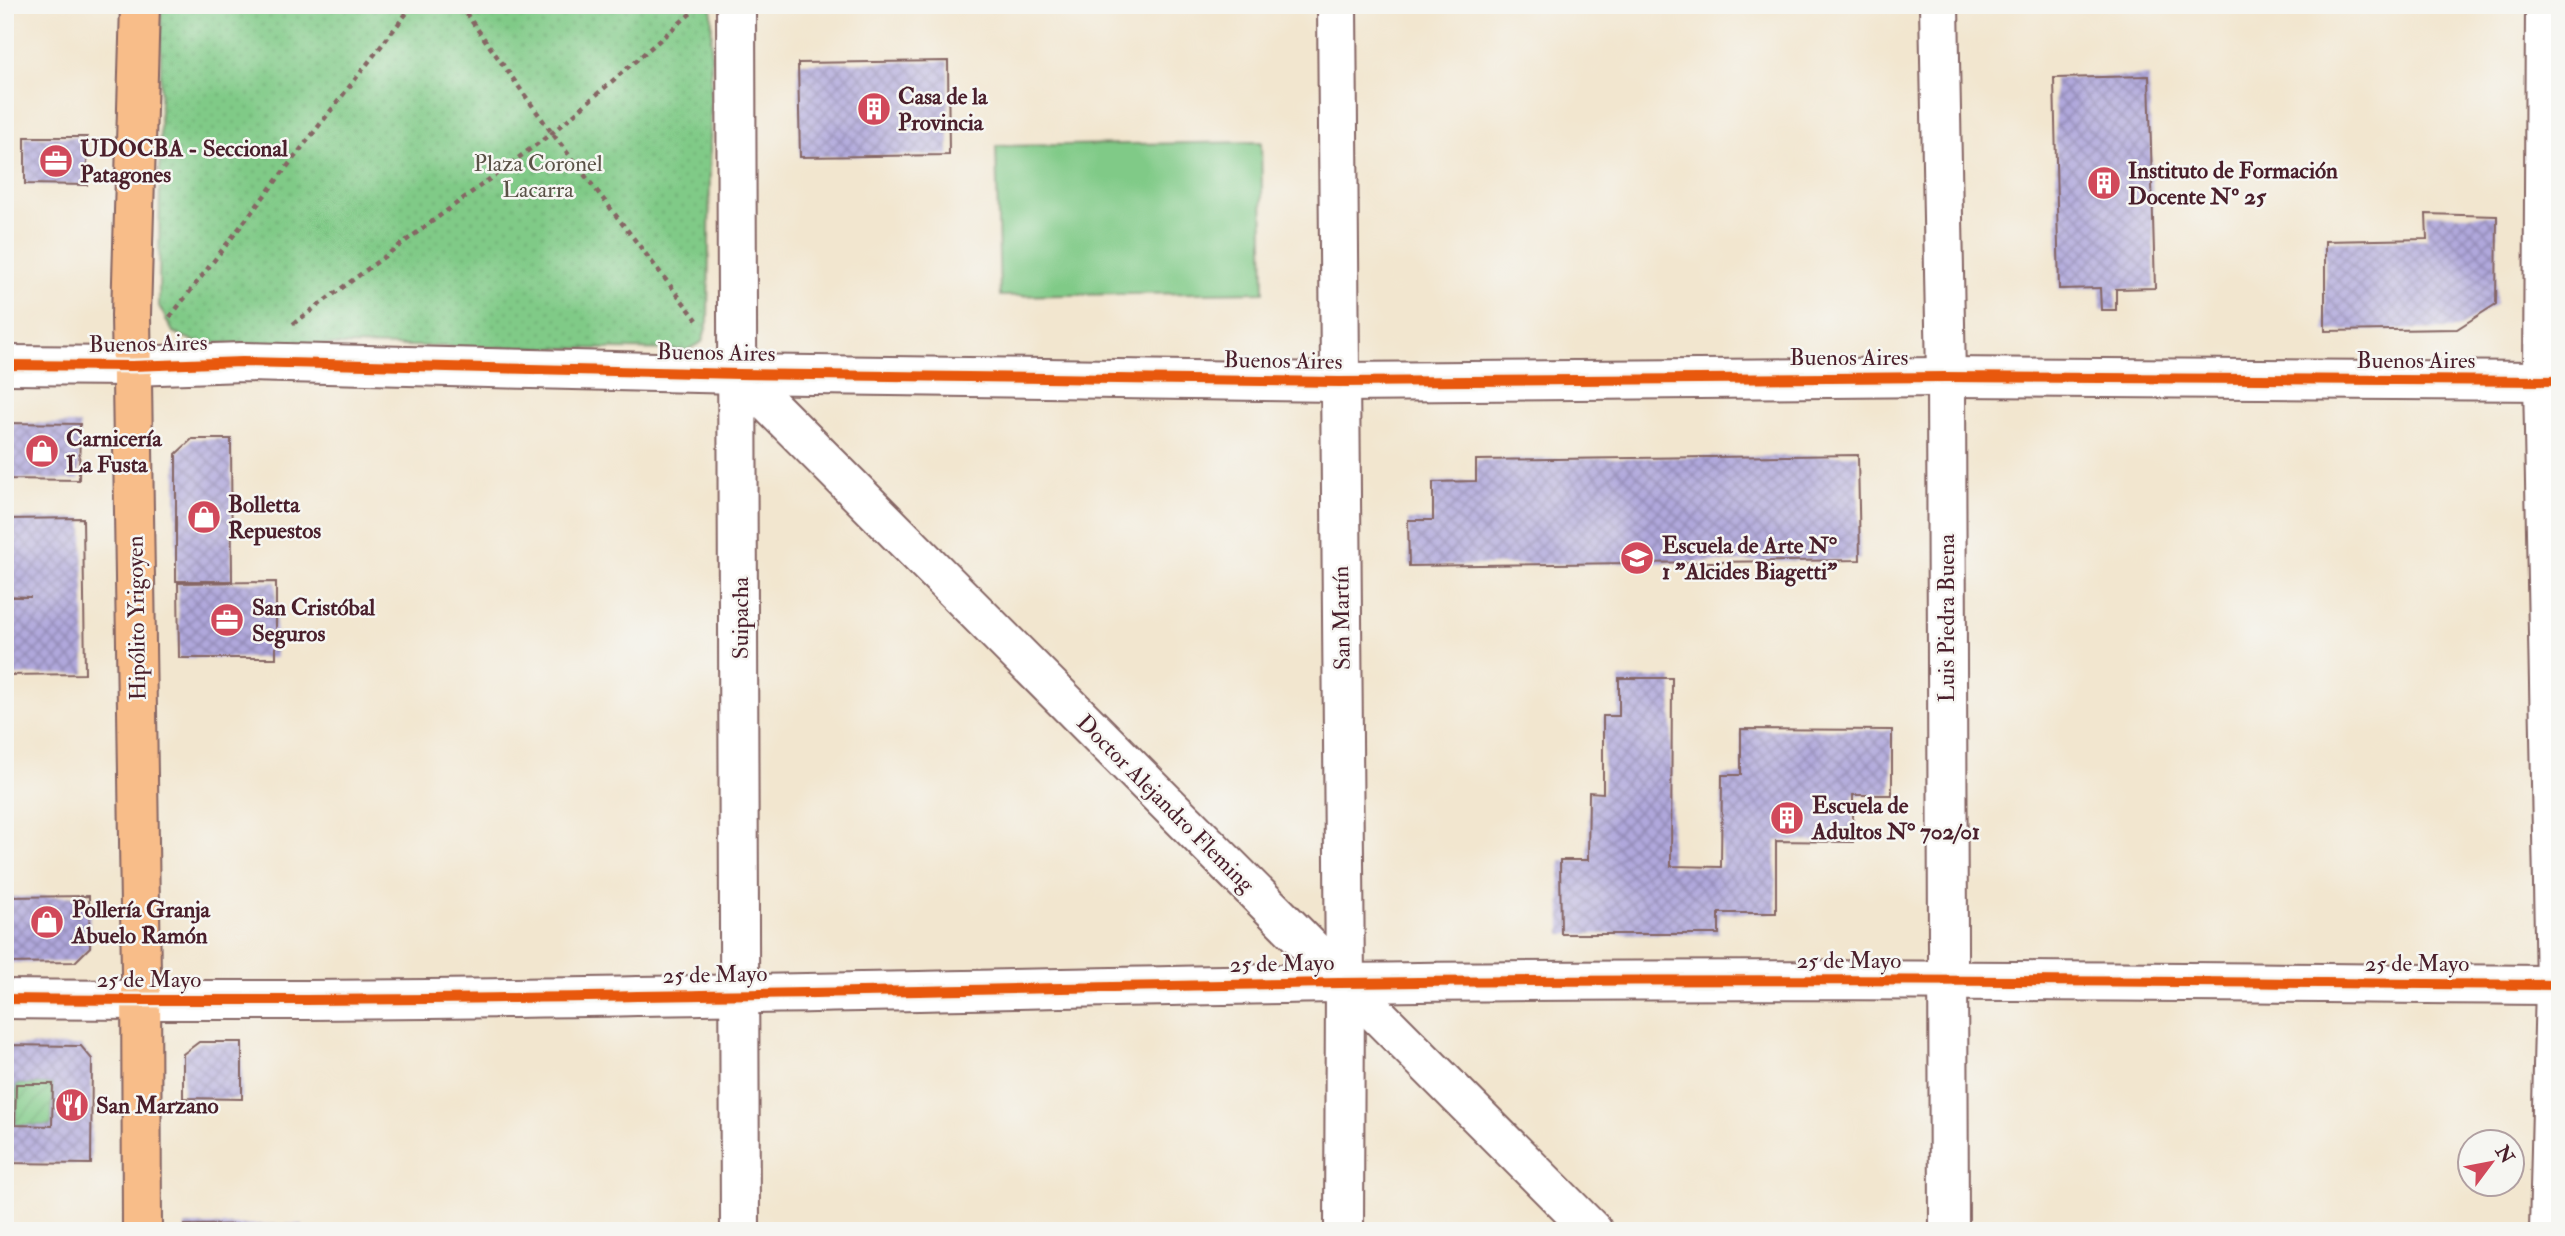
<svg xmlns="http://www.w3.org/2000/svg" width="2565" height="1236" font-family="'IM FELL Double Pica',serif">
<defs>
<pattern id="grass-dots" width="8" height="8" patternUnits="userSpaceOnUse" patternTransform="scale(1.75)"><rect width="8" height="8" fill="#80ca87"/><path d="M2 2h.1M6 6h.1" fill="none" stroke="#70ad75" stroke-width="1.8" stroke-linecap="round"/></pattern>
<pattern id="garden-furrows" width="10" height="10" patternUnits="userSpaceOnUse" patternTransform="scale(1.75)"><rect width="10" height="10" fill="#80ca87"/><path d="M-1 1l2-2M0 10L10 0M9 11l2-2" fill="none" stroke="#70ad75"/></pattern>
<pattern id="building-cross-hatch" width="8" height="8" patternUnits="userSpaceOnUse" patternTransform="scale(1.75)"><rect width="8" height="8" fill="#b0a8dc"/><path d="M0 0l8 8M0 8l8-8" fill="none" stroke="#9188b3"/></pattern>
</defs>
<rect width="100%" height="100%" fill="#f6f6f2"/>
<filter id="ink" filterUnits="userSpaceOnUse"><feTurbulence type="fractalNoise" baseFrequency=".0143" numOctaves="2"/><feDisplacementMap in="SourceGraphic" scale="14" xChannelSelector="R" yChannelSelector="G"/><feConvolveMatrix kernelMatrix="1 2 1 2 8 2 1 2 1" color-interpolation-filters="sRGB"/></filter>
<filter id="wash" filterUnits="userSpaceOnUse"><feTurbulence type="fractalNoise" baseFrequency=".00686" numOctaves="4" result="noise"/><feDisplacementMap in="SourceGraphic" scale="28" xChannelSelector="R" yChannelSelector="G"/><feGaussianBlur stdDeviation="1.57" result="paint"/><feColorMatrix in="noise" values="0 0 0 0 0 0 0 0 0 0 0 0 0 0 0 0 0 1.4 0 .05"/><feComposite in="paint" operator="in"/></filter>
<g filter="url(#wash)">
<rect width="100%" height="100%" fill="#f2e6cf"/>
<!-- grass -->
<polygon fill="url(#grass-dots)" stroke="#657459" stroke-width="2" points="161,5 712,5 708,321 702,342 687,350 198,343 173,332 159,306"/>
<!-- garden -->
<polygon fill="url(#garden-furrows)" stroke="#657459" stroke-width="2" points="16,1084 53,1084 52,1126 15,1125"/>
<!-- pitch -->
<polygon fill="#80ca87" stroke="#657459" stroke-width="2" points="1261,142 1264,292 1000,296 996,146"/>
<g id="blocks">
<!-- building -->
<g fill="url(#building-cross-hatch)" fill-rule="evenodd">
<polygon points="948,61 949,155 800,157 798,63"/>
<polygon points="2149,76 2155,288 2116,289 2116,310 2101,310 2100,288 2059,289 2054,78"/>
<polygon points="25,137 87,137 87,185 25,184"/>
<polygon points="2426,214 2497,216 2496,304 2457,329 2325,331 2325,241 2427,239"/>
<polygon points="5,423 80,424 79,480 5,479"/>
<polygon points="192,439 231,439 232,581 176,581 176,454"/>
<polygon points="1858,455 1860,560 1409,566 1408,520 1433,520 1433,482 1476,481 1476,460"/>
<polygon points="83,518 85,674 5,675 5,597 31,597 5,596 5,519"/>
<polygon points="276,582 276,658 179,658 178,583"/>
<polygon points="1619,678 1672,678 1671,866 1721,867 1722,775 1741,775 1741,729 1892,730 1892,795 1853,795 1853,842 1776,841 1776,913 1719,913 1719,934 1561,934 1560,860 1588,860 1589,792 1603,793 1603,716 1619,716"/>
<polygon points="89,896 90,947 75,962 5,963 5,897"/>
<polygon points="199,1042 242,1042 242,1099 183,1098 183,1054"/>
<path d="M5,1045L81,1046L92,1059L91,1164L5,1163ZM16,1084H53L52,1126L15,1125Z"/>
<polygon points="303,1224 303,1231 185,1231 185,1225"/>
</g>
</g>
</g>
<g filter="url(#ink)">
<use href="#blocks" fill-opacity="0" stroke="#856564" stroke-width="2"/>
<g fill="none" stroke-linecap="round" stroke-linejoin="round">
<!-- minor casing -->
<g stroke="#856564" stroke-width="42">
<g id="minor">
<polyline points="736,5 740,1231"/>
<polyline points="1337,5 1345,983 1344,1231"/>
<polyline points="1939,5 1946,377 1949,1231"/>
<polyline points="2545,5 2543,381 2555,985 2549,1231"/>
<polyline points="5,365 132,366 242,362 739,374 1339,382 1946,377 2560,381"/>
<polyline points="739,374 1593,1231"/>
<path d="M5,999C450,1004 895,990 1340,983C1747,977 2153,982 2560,985"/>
</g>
</g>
<!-- major casing -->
<g stroke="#856564" stroke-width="42">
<polyline id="major" points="140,5 131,315 141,973 142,1231"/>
</g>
<!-- path -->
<g stroke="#856564" stroke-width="4.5" stroke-dasharray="5 5" stroke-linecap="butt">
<polyline points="460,5 552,133 697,320"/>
<polyline points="170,317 413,5"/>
<polyline points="293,324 552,133 697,8"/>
</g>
<!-- minor -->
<use href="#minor" stroke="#fff" stroke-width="38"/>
<!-- major -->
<use href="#major" stroke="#f8bd89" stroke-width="38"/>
<!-- cycleway casing -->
<g stroke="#f6f6f2" stroke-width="15">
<g id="cycleway">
<polyline points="5,365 132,366 242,362 739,374 1339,382 1946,377 2560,381"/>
<path d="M5,999C450,1004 895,990 1340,983C1747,977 2153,982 2560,985"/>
</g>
</g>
<!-- cycleway -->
<use href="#cycleway" stroke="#e8590c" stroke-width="10"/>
</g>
</g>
<!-- icons -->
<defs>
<g id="building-disc" transform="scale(1.75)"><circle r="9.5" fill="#d1495b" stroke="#f6f6f2"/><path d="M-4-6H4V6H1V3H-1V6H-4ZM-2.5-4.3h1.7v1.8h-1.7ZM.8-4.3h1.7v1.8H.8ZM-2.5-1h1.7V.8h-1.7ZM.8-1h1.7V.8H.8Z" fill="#fff"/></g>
<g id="office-disc" transform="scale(1.75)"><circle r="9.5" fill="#d1495b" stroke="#f6f6f2"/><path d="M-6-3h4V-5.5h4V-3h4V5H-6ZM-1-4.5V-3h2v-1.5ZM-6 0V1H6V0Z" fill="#fff"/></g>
<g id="shop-disc" transform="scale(1.75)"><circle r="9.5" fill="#d1495b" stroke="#f6f6f2"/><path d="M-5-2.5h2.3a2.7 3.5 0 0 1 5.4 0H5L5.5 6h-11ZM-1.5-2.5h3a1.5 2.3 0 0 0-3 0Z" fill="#fff"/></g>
<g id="university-disc" transform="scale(1.75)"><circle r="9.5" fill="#d1495b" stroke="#f6f6f2"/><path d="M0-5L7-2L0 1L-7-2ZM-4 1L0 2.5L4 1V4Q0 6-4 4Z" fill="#fff"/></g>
<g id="restaurant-disc" transform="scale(1.75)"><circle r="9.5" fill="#d1495b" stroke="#f6f6f2"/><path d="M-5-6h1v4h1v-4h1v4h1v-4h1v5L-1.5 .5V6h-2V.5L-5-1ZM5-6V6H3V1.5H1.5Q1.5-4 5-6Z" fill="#fff"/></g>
</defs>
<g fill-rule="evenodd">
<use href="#building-disc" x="874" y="109"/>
<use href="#office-disc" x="56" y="161"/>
<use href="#building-disc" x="2104" y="183"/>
<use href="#shop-disc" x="42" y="451"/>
<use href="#shop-disc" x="204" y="517"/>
<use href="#university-disc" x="1637" y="558"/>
<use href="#office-disc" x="227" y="620"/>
<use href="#building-disc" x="1787" y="818"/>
<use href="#shop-disc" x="47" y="922"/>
<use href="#restaurant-disc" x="72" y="1105"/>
</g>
<g text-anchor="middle" stroke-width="5" stroke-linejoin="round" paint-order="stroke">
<!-- poi labels -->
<g font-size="23" font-weight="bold" fill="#4a1f2b" stroke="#f6f6f2" text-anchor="start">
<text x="898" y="104">Casa de la<tspan x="898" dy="26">Provincia</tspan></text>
<text x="80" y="156">UDOCBA - Seccional<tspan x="80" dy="26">Patagones</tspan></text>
<text x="2128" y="178">Instituto de Formación<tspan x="2128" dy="26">Docente Nº 25</tspan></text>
<text x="66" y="446">Carnicería<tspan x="66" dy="26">La Fusta</tspan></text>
<text x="228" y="512">Bolletta<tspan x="228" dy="26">Repuestos</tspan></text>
<text x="1662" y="553">Escuela de Arte N°<tspan x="1662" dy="26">1 "Alcides Biagetti"</tspan></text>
<text x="252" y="615">San Cristóbal<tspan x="252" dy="26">Seguros</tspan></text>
<text x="1812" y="813">Escuela de<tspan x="1812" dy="26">Adultos N° 702/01</tspan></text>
<text x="72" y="917">Pollería Granja<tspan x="72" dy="26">Abuelo Ramón</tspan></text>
<text x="96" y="1113">San Marzano</text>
</g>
<!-- park labels -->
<g font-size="23" fill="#5a5247" stroke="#f6f6f2">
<text x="538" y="171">Plaza Coronel<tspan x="538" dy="26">Lacarra</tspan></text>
</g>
<!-- street labels -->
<g font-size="23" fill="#4a1f2b" stroke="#f6f6f2">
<text transform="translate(148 343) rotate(-1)" y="8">Buenos Aires</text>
<text transform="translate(716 352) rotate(1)" y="8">Buenos Aires</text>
<text x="1849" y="365">Buenos Aires</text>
<text transform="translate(1283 360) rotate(1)" y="8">Buenos Aires</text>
<text x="2416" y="368">Buenos Aires</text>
<text transform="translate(136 618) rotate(-91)" y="8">Hipólito Yrigoyen</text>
<text transform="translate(740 618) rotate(-90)" y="8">Suipacha</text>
<text transform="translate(1341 618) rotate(-91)" y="8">San Martín</text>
<text transform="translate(1946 618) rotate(-90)" y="8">Luis Piedra Buena</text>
<text transform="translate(1166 803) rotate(45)" y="8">Doctor Alejandro Fleming</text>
<text x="1849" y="968">25 de Mayo</text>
<text transform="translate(1282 963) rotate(-1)" y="8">25 de Mayo</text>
<text x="2417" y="971">25 de Mayo</text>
<text transform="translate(715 974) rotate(-1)" y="8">25 de Mayo</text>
<text x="149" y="987">25 de Mayo</text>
</g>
</g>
<!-- margin -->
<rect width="2565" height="1236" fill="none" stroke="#f6f6f2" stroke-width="28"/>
<!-- north arrow -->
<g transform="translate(2491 1163) rotate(58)"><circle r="33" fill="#f6f6f2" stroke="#b1a0a2" stroke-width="2"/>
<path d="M0-5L12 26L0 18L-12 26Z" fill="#d1495b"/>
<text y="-10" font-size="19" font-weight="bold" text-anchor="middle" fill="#4a1f2b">N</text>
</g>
</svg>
